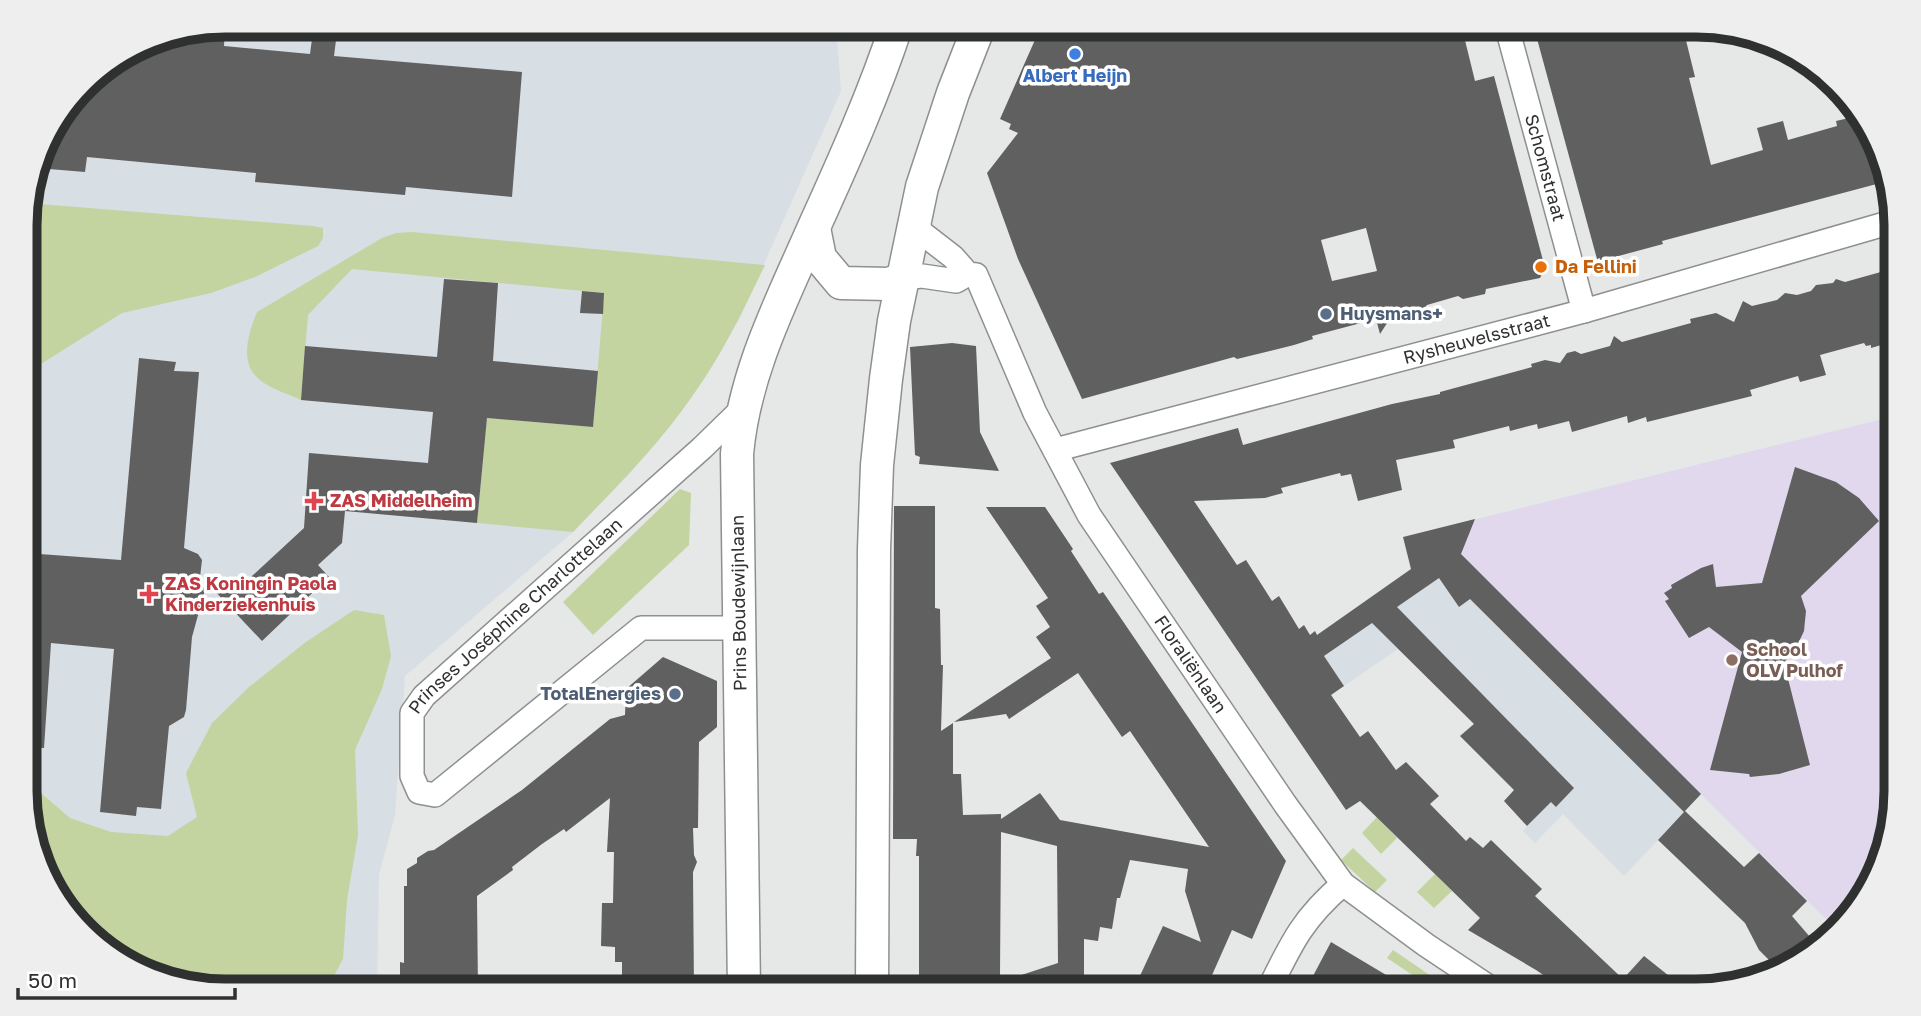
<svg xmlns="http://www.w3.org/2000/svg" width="1921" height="1016" font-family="'Golos Text',sans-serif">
<rect width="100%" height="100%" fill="#e6e7e7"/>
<!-- built -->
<g fill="#d7dee4">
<polygon points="225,25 836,25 841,91 739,320 691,398 632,471 573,532 405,676 395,815 379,875 377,991 225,991 136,971 59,903 26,817 25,212 45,136 93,75 149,40"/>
<polygon points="1450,542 1701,794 1624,876 1563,814 1535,843 1523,831 1538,815 1460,736 1474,723 1398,649 1344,686 1324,657 1341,644"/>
</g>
<!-- education -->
<polygon fill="#e2d8ed" points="1895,416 1896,791 1876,880 1834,927 1436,529"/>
<!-- green -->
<g fill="#c3d4a0">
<polygon points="27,203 313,226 323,228 323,238 318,246 255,277 211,293 122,313 25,374 25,212"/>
<path d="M412,232L765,265C743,311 721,357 691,398C657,447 614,489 573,532L477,523L487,418L593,427L604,293L352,269L308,315L301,400C288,394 271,389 260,380C238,363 249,332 257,312L382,238L396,233Z"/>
<polygon points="680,489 691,493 689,545 593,635 563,602"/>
<polygon points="354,610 384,615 391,656 382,689 355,750 358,835 347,900 343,959 326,991 225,991 136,971 59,903 26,817 26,787 35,788 70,818 111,832 168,836 197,817 186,773 212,723 249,687 306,642"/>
<polygon points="1377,817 1397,838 1381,854 1362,833"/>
<polygon points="1353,848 1387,880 1375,892 1341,860"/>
<polygon points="1435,874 1452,891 1434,908 1417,892"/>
<polygon points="1393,950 1453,991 1436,991 1387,958"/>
</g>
<!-- building -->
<g fill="#616060" fill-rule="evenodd">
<polygon points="225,24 224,46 310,54 314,24 338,24 334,56 522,72 512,197 406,187 405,195 255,182 256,173 87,157 85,172 37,168 45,136 93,75 149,40"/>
<path d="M1042,24H1461L1475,81L1494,76L1545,268L1540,278L1486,289L1485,294L1463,299L1458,296L1427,305L1420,314L1411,309L1393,314L1380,334L1376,319L1312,336L1313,339L1294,345L1237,359L1234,357L1082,399L1018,259L987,173L1018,133L1009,129L1011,124L1000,119ZM1366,228L1377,271L1332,281L1321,240Z"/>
<polygon points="1533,24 1682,24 1695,77 1689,78 1711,165 1763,150 1757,128 1783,121 1788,140 1837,126 1836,121 1862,115 1866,133 1869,132 1888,181 1662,241 1663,244 1600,261 1600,258 1597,259"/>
<polygon points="1895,268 1895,341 1871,348 1871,345 1866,346 1864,343 1820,355 1826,375 1800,382 1798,376 1750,390 1752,396 1647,422 1646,417 1628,423 1627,416 1572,432 1569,421 1538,429 1537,424 1510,431 1509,426 1453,440 1455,448 1396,460 1402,490 1358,501 1351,474 1341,476 1340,473 1281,488 1283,493 1265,498 1194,501 1237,565 1246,560 1272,601 1279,596 1299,629 1304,625 1310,635 1315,631 1317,635 1411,569 1403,537 1475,519 1461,554 1701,794 1685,811 1744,867 1759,853 1807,901 1792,916 1816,944 1795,962 1777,968 1759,950 1745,923 1658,840 1684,812 1470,599 1459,607 1439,578 1397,607 1574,788 1556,807 1551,802 1527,826 1504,801 1514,790 1460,736 1474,724 1372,623 1324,656 1344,686 1331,695 1360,737 1368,731 1396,770 1406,762 1439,796 1430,804 1466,841 1470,837 1483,848 1491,840 1542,889 1535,896 1623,979 1644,956 1688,991 1567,991 1536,970 1468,930 1480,918 1360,801 1346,810 1110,463 1238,428 1243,445 1268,438 1392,404 1440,394 1440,392 1532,367 1531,364 1545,360 1560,363 1567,353 1575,351 1581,354 1610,346 1614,336 1622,342 1691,323 1690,319 1716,313 1734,322 1743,301 1752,306 1777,300 1785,293 1797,295 1811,291 1816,285 1833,283 1836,279 1845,282"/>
<polygon points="444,279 498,283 493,361 598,371 593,427 487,418 477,523 345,511 342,543 318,565 329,577 262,641 211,587 238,589 304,528 309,453 428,463 433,412 301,400 305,346 437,357"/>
<polygon points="582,291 604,293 603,314 580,313"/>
<polygon points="952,343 976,346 980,432 999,471 919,464 920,457 915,455 910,347"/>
<polygon points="139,358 176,362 174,371 199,372 184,548 198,554 202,560 199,586 206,586 192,637 186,710 184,717 169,726 161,809 137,807 136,816 100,812 114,649 51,643 44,748 26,747 26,553 121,560"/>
<polygon points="1795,467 1836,482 1859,498 1879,521 1801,596 1806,611 1804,631 1797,646 1784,663 1810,765 1779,774 1750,777 1749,774 1710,770 1742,652 1709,627 1689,638 1665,601 1669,599 1664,593 1672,588 1671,585 1701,568 1713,564 1716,587 1762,583"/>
<polygon points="894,506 935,506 935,608 940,609 941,665 943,665 941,731 953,723 953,774 961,774 963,815 1001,814 1001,819 1040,793 1060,820 1209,847 1130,731 1122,737 1078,673 1009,719 1006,714 954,722 1051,658 1036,637 1050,627 1036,606 1048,598 986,507 1045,507 1073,549 1071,551 1099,594 1103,592 1118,614 1286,861 1252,939 1232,930 1205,991 1133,991 1163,926 1201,942 1185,891 1188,869 1130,860 1120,898 1117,898 1112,929 1100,927 1098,941 1084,939 1084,990 988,990 988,986 1058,963 1057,846 1001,832 1000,975 919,976 919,856 916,856 917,839 893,839"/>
<polygon points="663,657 717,681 717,727 699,742 698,828 693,828 694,855 697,862 693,872 694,991 622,991 622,962 615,962 615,947 601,946 602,903 613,903 614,852 607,852 610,798 566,832 564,829 542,844 512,867 513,870 477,896 478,991 400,991 400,962 404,963 404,886 407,886 407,869 417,863 417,858 428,851 434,850 522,790 610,719 625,715 626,689"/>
<polygon points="1331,942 1356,957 1413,991 1305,991"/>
</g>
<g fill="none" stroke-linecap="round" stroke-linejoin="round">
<!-- street casing -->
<g stroke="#8e8f8f" stroke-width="26">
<g id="street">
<path id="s1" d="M1506,24L1584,311"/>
<path id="s2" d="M914,219L922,233L953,257L968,274L976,275L1035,413L1089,515L1285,804L1343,884L1426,945L1495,991"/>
<polyline points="902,279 922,276 956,281 968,274"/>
<path id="s3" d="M1055,450L1584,311L1895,221"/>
<path id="s4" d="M739,628H641L435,795L419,792L412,776V713L424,696L702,448L742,409"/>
<path d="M1268,991C1291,944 1302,919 1343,884"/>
</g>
</g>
<!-- secondary casing -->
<g stroke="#8e8f8f" stroke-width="35">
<g id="secondary">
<polyline points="814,228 820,258 841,283 889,284 902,279"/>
<path d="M744,991L737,454C744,373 782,300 814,227C844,161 874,94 897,24"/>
<polyline points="872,991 874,549 877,465 886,379 894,321 922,187 953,93 980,24"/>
</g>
</g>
<!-- street -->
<use href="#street" stroke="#fff" stroke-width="23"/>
<!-- secondary -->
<use href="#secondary" stroke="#fff" stroke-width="32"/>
</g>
<!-- markers -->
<circle fill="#3f7fe0" stroke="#fff" stroke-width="2.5" cx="1075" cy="54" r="7"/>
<circle fill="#e8710a" stroke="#fff" stroke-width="2.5" cx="1541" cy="267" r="7"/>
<g fill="#5c6f8a" stroke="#fff" stroke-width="2.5">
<circle cx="1326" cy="314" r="7"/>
<circle cx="675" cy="694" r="7"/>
</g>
<g fill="#e0444e" stroke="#fff" stroke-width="2.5">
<path d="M310.5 490.5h7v7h7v7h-7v7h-7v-7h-7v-7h7z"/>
<path d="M145.5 583.5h7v7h7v7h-7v7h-7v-7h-7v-7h7z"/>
</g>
<circle fill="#8d6e63" stroke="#fff" stroke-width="2.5" cx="1732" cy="660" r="7"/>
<g text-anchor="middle" stroke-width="7" stroke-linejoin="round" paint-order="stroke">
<!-- shop labels -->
<g font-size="18" font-weight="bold" fill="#366cbe" stroke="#fff">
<text x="1075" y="82">Albert Heijn</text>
</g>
<!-- street labels -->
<g font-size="18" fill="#2f3030" stroke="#fff">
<text dy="6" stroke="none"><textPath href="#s1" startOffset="149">Schomstraat</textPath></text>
<text dy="6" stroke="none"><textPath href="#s3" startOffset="436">Rysheuvelsstraat</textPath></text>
<text transform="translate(739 603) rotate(-91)" y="6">Prins Boudewijnlaan</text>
<text dy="6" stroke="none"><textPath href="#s4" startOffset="602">Prinses Joséphine Charlottelaan</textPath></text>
<text dy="6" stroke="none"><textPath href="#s2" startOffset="532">Floraliënlaan</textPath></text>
</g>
<!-- food labels -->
<g font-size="18" font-weight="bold" fill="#c56008" stroke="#fff" text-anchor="start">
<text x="1555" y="273">Da Fellini</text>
</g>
<!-- service labels -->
<g font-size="18" font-weight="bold" fill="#4e5e75" stroke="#fff" text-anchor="start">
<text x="1340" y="320">Huysmans+</text>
<text x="661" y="700" text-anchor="end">TotalEnergies</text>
</g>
<!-- health labels -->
<g font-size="18" font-weight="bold" fill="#be3a42" stroke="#fff" text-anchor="start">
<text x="330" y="507">ZAS Middelheim</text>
<text x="165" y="590">ZAS Koningin Paola<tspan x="165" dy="21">Kinderziekenhuis</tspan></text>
</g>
<!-- education labels -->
<g font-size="18" font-weight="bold" fill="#785e54" stroke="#fff" text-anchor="start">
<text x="1746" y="656">School<tspan x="1746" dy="21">OLV Pulhof</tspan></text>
</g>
</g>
<!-- crop -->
<path d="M0 0H1921V1016H0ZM225 37H1696A188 188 0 0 1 1884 225V791A188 188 0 0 1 1696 979H225A188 188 0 0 1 37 791V225A188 188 0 0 1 225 37Z" fill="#eee" fill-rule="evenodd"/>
<path fill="none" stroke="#2f3030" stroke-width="9" d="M225 37H1696A188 188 0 0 1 1884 225V791A188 188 0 0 1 1696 979H225A188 188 0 0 1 37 791V225A188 188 0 0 1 225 37Z"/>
<!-- scale -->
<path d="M18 988v10h217v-10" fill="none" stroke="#2f3030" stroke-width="3.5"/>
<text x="28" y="988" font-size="21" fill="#2f3030" stroke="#ffffff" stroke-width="5" paint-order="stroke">50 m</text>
</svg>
